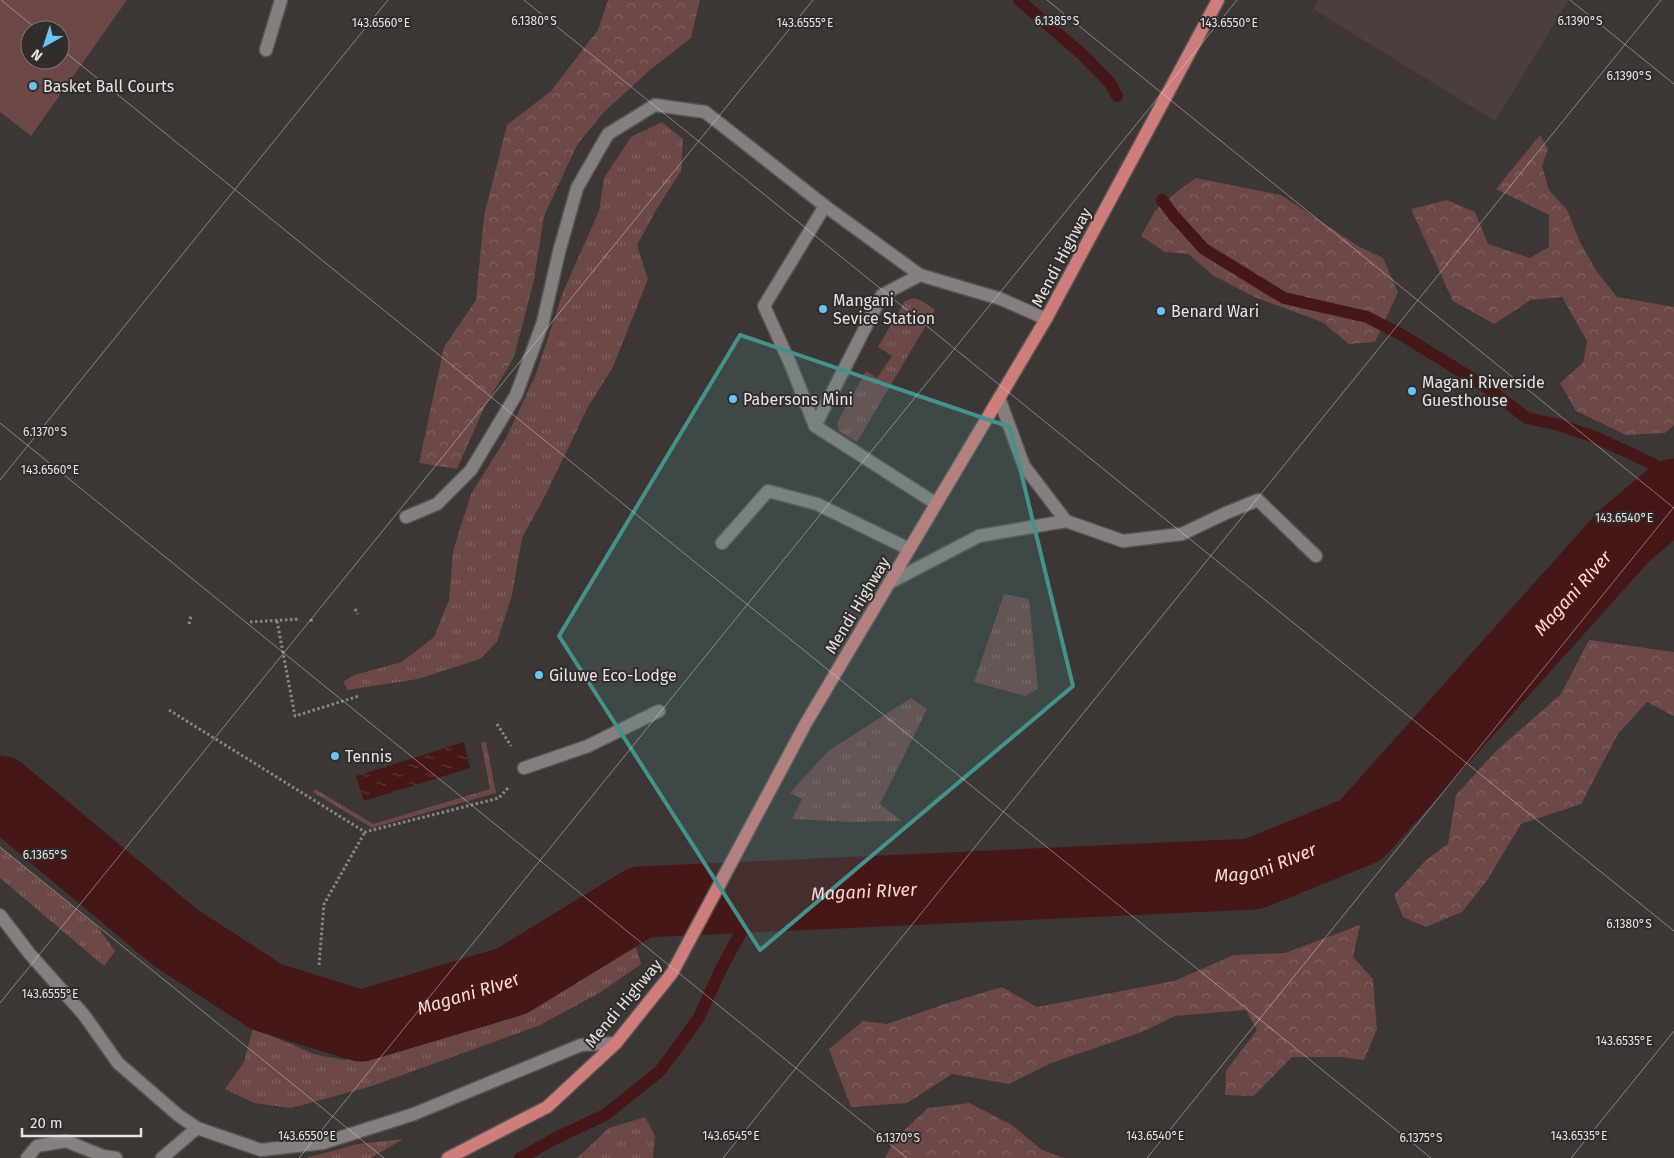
<svg xmlns="http://www.w3.org/2000/svg" width="1674" height="1158" font-family="'Fira Sans',sans-serif">
<defs>
<pattern id="grass-tufts" width="24" height="20" patternUnits="userSpaceOnUse" patternTransform="scale(1.25)"><rect width="24" height="20" fill="#6c4846"/><path d="M3 7l-1-3M5 7V3M7 7l1-3M15 17l-1-3M17 17v-4M19 17l1-3" fill="none" stroke="#816261"/></pattern>
<pattern id="forest-crowns" width="20" height="18" patternUnits="userSpaceOnUse" patternTransform="scale(1.25)"><rect width="20" height="18" fill="#6c4846"/><path d="M2 6a3 3 0 1 1 6 0M12 15a3 3 0 1 1 6 0" fill="none" stroke="#816261"/></pattern>
<pattern id="water-ripples" width="26" height="14" patternUnits="userSpaceOnUse" patternTransform="scale(1.25)"><rect width="26" height="14" fill="#451717"/><path d="M2 4q2-2 4 0t4 0M15 11q2-2 4 0t4 0" fill="none" stroke="#603939"/></pattern>
</defs>
<rect width="100%" height="100%" fill="#3c3635"/>
<!-- built -->
<polygon fill="#4b3e3d" points="1319,0 1569,0 1495,121 1313,9"/>
<!-- grass -->
<g fill="url(#grass-tufts)">
<polygon points="662,122 683,139 681,171 656,210 637,245 648,279 613,367 588,407 546,494 522,538 512,595 497,642 480,659 418,679 348,690 343,682 354,675 402,662 434,637 449,600 453,551 471,494 506,438 536,374 563,292 599,211 604,178 631,137"/>
<polygon points="914,298 922,301 935,310 857,442 839,431 837,423 866,371 877,378 892,356 878,347 905,301"/>
<polygon points="1004,594 1029,599 1038,689 1025,696 974,682"/>
<polygon points="911,698 927,709 880,804 902,821 851,822 792,819 802,799 790,793 828,751"/>
<polygon points="486,742 496,793 372,828 313,792 315,789 373,824 490,789 481,743"/>
<polygon points="0,847 97,926 115,951 104,966 0,878"/>
<polygon points="636,947 641,964 601,992 538,1026 372,1086 291,1108 254,1103 225,1089 244,1062 253,1028 314,1054 343,1060 380,1055 520,1011"/>
<polygon points="645,1117 655,1136 653,1158 577,1158 609,1128"/>
<polygon points="403,1139 371,1158 306,1158 358,1144"/>
</g>
<!-- forest -->
<g fill="url(#forest-crowns)">
<polygon points="608,0 700,0 691,38 650,70 604,112 577,145 544,216 534,280 514,357 485,406 457,469 419,463 444,347 476,300 484,216 507,125 551,91 598,30"/>
<polygon points="1540,135 1548,149 1542,166 1549,190 1567,210 1580,242 1597,272 1617,297 1674,307 1674,425 1665,433 1626,435 1576,411 1560,383 1583,363 1587,341 1562,297 1531,300 1494,324 1453,301 1411,209 1447,200 1475,212 1488,244 1530,258 1549,247 1549,215 1496,189"/>
<polygon points="1196,178 1281,195 1358,246 1383,258 1398,292 1375,342 1349,344 1322,322 1257,298 1214,276 1188,254 1165,252 1141,236 1155,211 1179,190"/>
<polygon points="1589,640 1674,652 1674,716 1647,702 1618,734 1581,804 1521,824 1486,882 1462,912 1426,927 1403,917 1394,895 1426,860 1448,844 1456,795 1497,750 1561,694"/>
<polygon points="1360,925 1353,957 1373,979 1377,1029 1364,1060 1340,1057 1292,1057 1254,1096 1225,1095 1226,1071 1257,1030 1246,1010 1175,1016 1142,1032 1051,1063 1009,1084 952,1074 907,1103 851,1107 829,1049 863,1021 887,1024 945,1004 1002,987 1037,1007 1174,981 1234,955 1285,953"/>
<polygon points="969,1103 1012,1125 1042,1150 1064,1158 885,1158 895,1139 928,1108"/>
</g>
<!-- garden -->
<path fill="#6c4846" fill-rule="evenodd" d="M0,0H127L31,136L0,112ZM30,30H60V60H30Z"/>
<!-- water -->
<polygon fill="url(#water-ripples)" points="464,742 470,768 364,801 356,776"/>
<g fill="none" stroke-linecap="round" stroke-linejoin="round">
<!-- stream -->
<g stroke="#451717" stroke-width="12">
<polyline points="1019,0 1084,56 1110,83 1117,96"/>
<polyline points="1162,200 1174,216 1204,249 1284,298 1367,317 1402,335 1486,387 1527,418 1559,425 1595,437 1653,464 1674,483"/>
<polyline points="520,1158 556,1138 605,1115 660,1071 698,1019 722,967 761,896"/>
</g>
<!-- river -->
<path stroke="#451717" stroke-width="71" id="s1" d="M0,791L176,938L267,997L361,1026L512,981L641,902L1253,874L1361,830L1624,536L1674,494"/>
<!-- minor casing -->
<g stroke="#5a5454" stroke-width="15">
<g id="minor">
<polyline points="266,50 281,0"/>
<polyline points="999,398 1024,466 1066,521 1123,541 1182,534 1226,513 1258,500 1316,556"/>
<polyline points="815,426 790,363 764,306 825,206 920,275"/>
<polyline points="935,503 815,426 882,295 920,275 1001,299 1046,319"/>
<polyline points="406,517 437,504 471,470 516,395 543,322 559,252 577,188 608,134 655,105 705,112 825,206"/>
<polyline points="722,543 768,491 817,504 909,549"/>
<polyline points="889,583 979,536 1066,521"/>
<polyline points="524,768 588,746 659,711"/>
<polyline points="0,915 29,953 84,1015 118,1063 178,1115 197,1128 261,1150 323,1143 414,1114 581,1045 616,1043"/>
<polyline points="27,1158 37,1146 66,1141 103,1156 116,1158"/>
<polyline points="162,1158 197,1128"/>
</g>
</g>
<!-- major casing -->
<g stroke="#5a5454" stroke-width="15">
<polyline id="major" points="448,1158 547,1107 616,1043 672,973 806,723 1046,319 1218,0"/>
</g>
<!-- path -->
<g stroke="#8a8584" stroke-width="3" stroke-dasharray="2.5 2.5" stroke-linecap="butt">
<polyline points="355,609 358,614"/>
<polyline points="311,619 312,624"/>
<polyline points="277,621 295,716 359,696"/>
<polyline points="250,622 300,619"/>
<polyline points="189,624 191,616"/>
<polyline points="169,710 365,832 499,798 508,788"/>
<polyline points="497,724 511,746"/>
<polyline points="319,965 324,904 365,832"/>
</g>
<!-- minor -->
<use href="#minor" stroke="#867f7f" stroke-width="12"/>
<!-- major -->
<use href="#major" stroke="#cf7d7a" stroke-width="12"/>
</g>
<!-- marked area -->
<path fill="#45918b" fill-opacity="0.2" stroke="#45918b" stroke-width="4" stroke-linejoin="round" d="M740,335L1010,427L1073,686L760,950L559,636Z"/>
<!-- ticks -->
<path fill="none" stroke="#e7e3e3" stroke-width="1" stroke-opacity="0.45" d="M1,0L38,30M524,0L1674,931M1047,0L1674,508M1570,0L1674,84M60,48L1431,1158M0,423L907,1158M0,480L388,0M0,847L384,1158M0,1003L813,0M299,1158L1237,0M723,1158L1661,0M1147,1158L1674,507M1571,1158L1674,1031"/>
<!-- markers -->
<g fill="#6ac3f1" stroke="#322c2b" stroke-width="2">
<circle cx="33" cy="86" r="5"/>
<circle cx="823" cy="309" r="5"/>
<circle cx="1161" cy="311" r="5"/>
<circle cx="1412" cy="391" r="5"/>
<circle cx="733" cy="399" r="5"/>
<circle cx="539" cy="675" r="5"/>
<circle cx="335" cy="756" r="5"/>
</g>
<g text-anchor="middle" stroke-width="4" stroke-linejoin="round" paint-order="stroke">
<!-- poi labels -->
<g font-size="16" fill="#e7e3e3" stroke="#322c2b" text-anchor="start">
<text x="43" y="92">Basket Ball Courts</text>
<text x="833" y="306">Mangani<tspan x="833" dy="18">Sevice Station</tspan></text>
<text x="1171" y="317">Benard Wari</text>
<text x="1422" y="388">Magani Riverside<tspan x="1422" dy="18">Guesthouse</tspan></text>
<text x="743" y="405">Pabersons Mini</text>
<text x="549" y="681">Giluwe Eco-Lodge</text>
<text x="345" y="762">Tennis</text>
</g>
<!-- street labels -->
<g font-size="16" fill="#e7e3e3" stroke="#322c2b">
<text transform="translate(1061 257) rotate(-62)" y="6">Mendi Highway</text>
<text transform="translate(857 605) rotate(-59)" y="6">Mendi Highway</text>
<text transform="translate(623 1003) rotate(-50)" y="6">Mendi Highway</text>
</g>
<!-- water labels -->
<g font-size="18" font-style="italic" fill="#fbd7d4" stroke="#322c2b">
<text dy="6" stroke="none"><textPath href="#s1" startOffset="1792">Magani RIver</textPath></text>
<text dy="6" stroke="none"><textPath href="#s1" startOffset="1372">Magani RIver</textPath></text>
<text dy="6" stroke="none"><textPath href="#s1" startOffset="968">Magani RIver</textPath></text>
<text dy="6" stroke="none"><textPath href="#s1" startOffset="548">Magani RIver</textPath></text>
</g>
</g>
<g font-size="12" text-anchor="middle" fill="#e7e3e3" stroke="#322c2b" stroke-width="4" stroke-linejoin="round" paint-order="stroke">
<text x="534" y="25">6.1380°S</text>
<text x="1057" y="25">6.1385°S</text>
<text x="1580" y="25">6.1390°S</text>
<text x="381" y="27">143.6560°E</text>
<text x="805" y="27">143.6555°E</text>
<text x="1229" y="27">143.6550°E</text>
<text x="1629" y="80">6.1390°S</text>
<text x="45" y="436">6.1370°S</text>
<text x="50" y="474">143.6560°E</text>
<text x="1624" y="522">143.6540°E</text>
<text x="45" y="859">6.1365°S</text>
<text x="1629" y="928">6.1380°S</text>
<text x="50" y="998">143.6555°E</text>
<text x="1624" y="1045">143.6535°E</text>
<text x="307" y="1140">143.6550°E</text>
<text x="731" y="1140">143.6545°E</text>
<text x="1155" y="1140">143.6540°E</text>
<text x="1579" y="1140">143.6535°E</text>
<text x="898" y="1142">6.1370°S</text>
<text x="1421" y="1142">6.1375°S</text>
</g>
<!-- north arrow -->
<g transform="translate(45 45) rotate(219)"><circle r="24" fill="#322c2b" stroke="#7a7575"/>
<path d="M0-4L9 19L0 12L-9 19Z" fill="#6ac3f1"/>
<text y="-8" font-size="14" font-weight="bold" text-anchor="middle" fill="#e7e3e3">N</text>
</g>
<!-- scale -->
<path d="M22 1128v8h119v-8" fill="none" stroke="#e7e3e3" stroke-width="2.5"/>
<text x="30" y="1128" font-size="15" fill="#e7e3e3" stroke="#322c2b" stroke-width="4" paint-order="stroke">20 m</text>
</svg>
